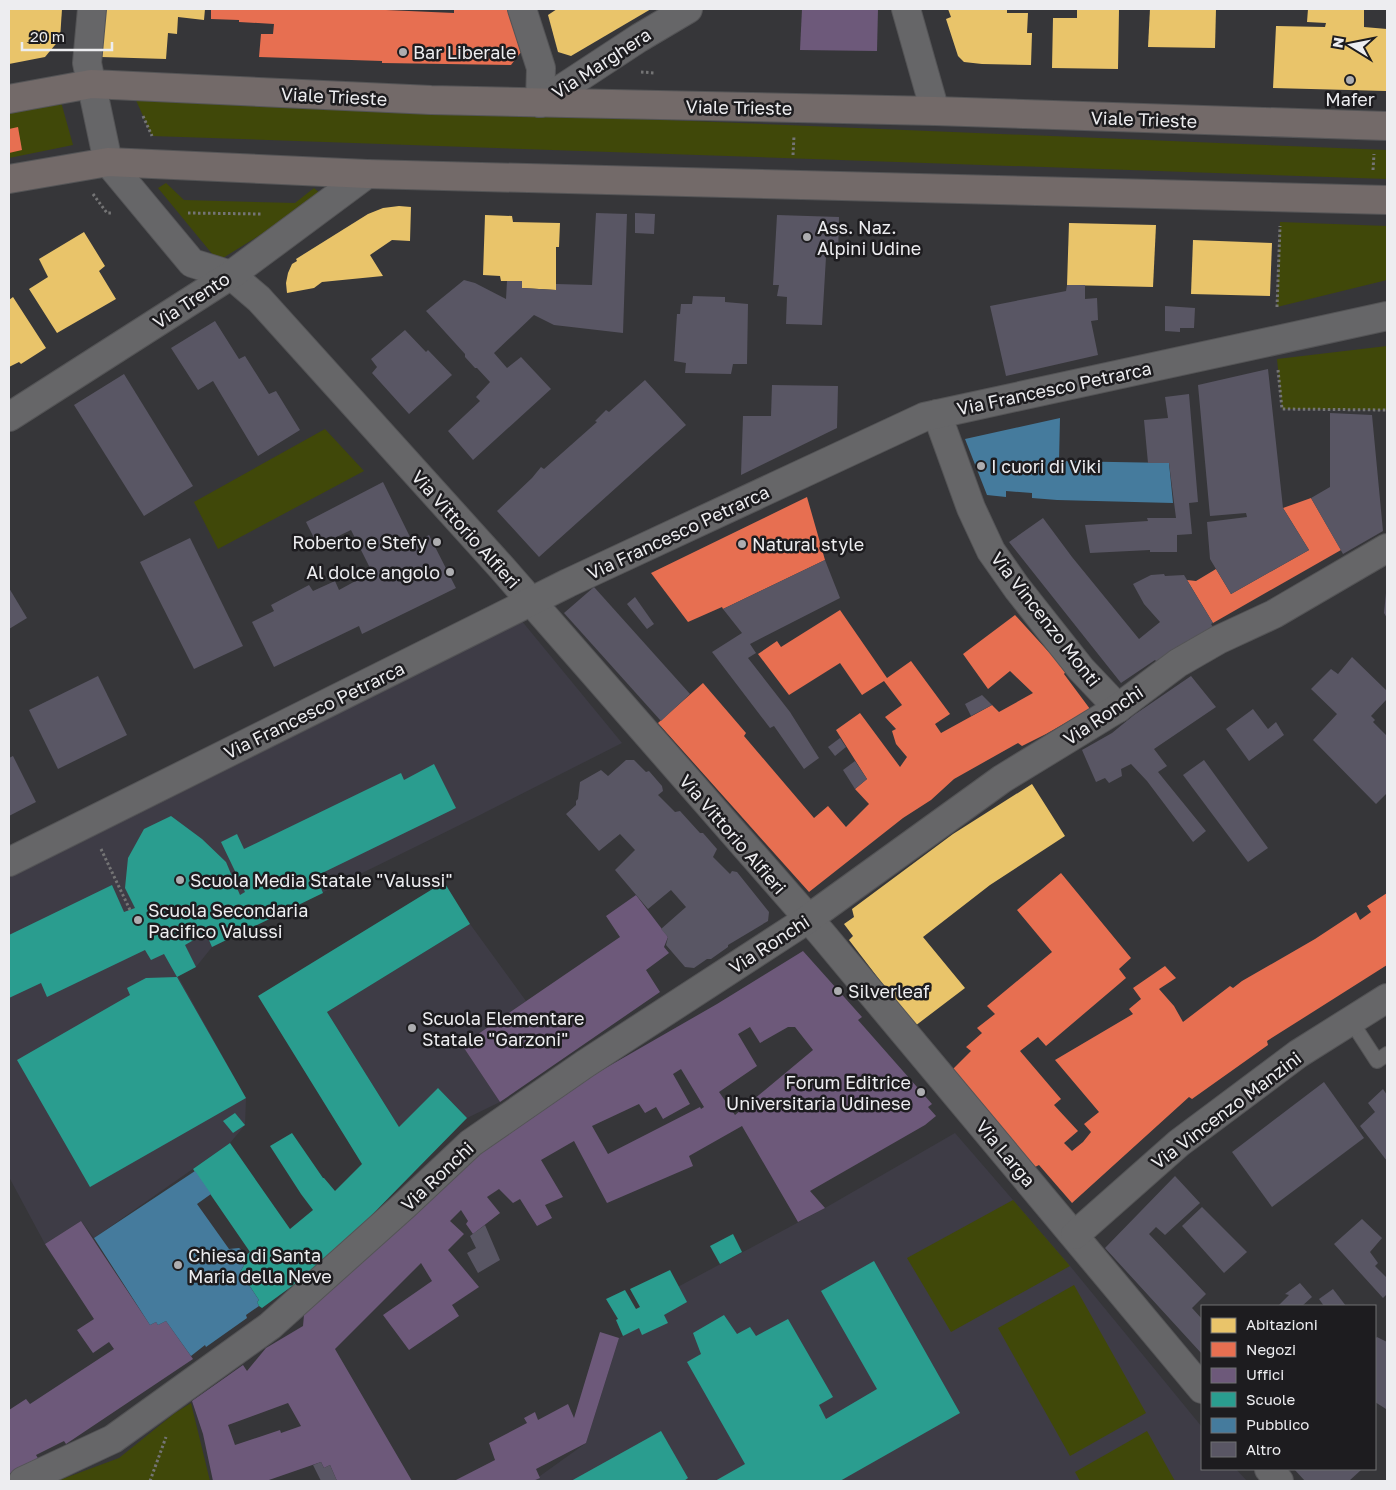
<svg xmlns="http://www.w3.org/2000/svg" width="1396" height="1490" font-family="'Golos Text',sans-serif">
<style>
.built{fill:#3e3c46}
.green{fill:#404809}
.homes{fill:#e9c46a}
.shops{fill:#e76f51}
.offices{fill:#6d597a;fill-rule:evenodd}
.schools{fill:#2a9d8f}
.public{fill:#457b9d}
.building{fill:#595664}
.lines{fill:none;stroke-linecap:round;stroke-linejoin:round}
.service-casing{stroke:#545456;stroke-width:16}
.minor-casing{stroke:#545456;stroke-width:30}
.tertiary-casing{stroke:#545456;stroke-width:30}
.primary-casing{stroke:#545456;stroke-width:30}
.path{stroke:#747475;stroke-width:3;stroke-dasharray:2.5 2.5;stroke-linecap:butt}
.service{stroke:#666668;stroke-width:14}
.minor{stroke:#666668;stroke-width:28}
.tertiary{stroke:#666668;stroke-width:28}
.primary{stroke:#736a69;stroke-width:28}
.poi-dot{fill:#adadb0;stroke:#1d1c1f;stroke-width:2}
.labels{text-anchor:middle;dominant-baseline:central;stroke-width:5;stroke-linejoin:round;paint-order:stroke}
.poi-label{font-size:18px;fill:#ededf0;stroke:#1d1c1f;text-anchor:start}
.street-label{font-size:18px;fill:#ededf0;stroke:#1d1c1f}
</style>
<rect width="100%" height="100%" fill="#363639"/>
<!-- built -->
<g class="built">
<polygon points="521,620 622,743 476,817 212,947 196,967 178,976 246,1098 245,1125 230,1143 94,1238 81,1221 45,1244 9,1177 9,873"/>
<polygon points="470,924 526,1001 462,1045 500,1102 467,1118 438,1088 399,1127 327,1012"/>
<polygon points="955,1133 1070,1266 1202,1427 1202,1469 1236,1469 1247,1481 533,1481 586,1443 619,1338 623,1336 616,1320 825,1208"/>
</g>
<!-- green -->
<g class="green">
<polygon points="135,98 1387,150 1387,179 152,136"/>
<polygon points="61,102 73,145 9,158 9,113"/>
<polygon points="166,183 184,200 295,203 314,188 323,196 218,261 158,188"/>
<polygon points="1280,222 1387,226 1387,280 1277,307"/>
<polygon points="1387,346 1386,410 1282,409 1277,359"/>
<polygon points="325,429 364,471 218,549 194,502"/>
<polygon points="1013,1200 1070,1266 951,1332 907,1258"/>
<polygon points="1074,1285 1146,1413 1070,1456 998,1328"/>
<polygon points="191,1403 210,1481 57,1481 119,1458 175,1413"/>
<polygon points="1147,1431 1175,1481 1080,1481 1075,1472"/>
</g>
<!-- homes -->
<g class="homes">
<polygon points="9,9 62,9 60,39 45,57 9,64"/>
<polygon points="104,9 205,9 204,20 178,17 177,34 168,33 166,59 101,57"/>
<polygon points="557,9 651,9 571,56 558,52 548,15"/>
<polygon points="948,9 994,9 1007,10 1007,13 1028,13 1027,33 1032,33 1031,65 982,64 964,62 958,56 946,19 951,17"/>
<polygon points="1150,9 1216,9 1215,48 1148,47"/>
<polygon points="1308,9 1364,9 1364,27 1387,29 1386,91 1273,88 1276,26 1325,27 1326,23 1307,22"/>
<polygon points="1077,10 1119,10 1118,69 1052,68 1053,18 1077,18"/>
<polygon points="399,206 411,207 410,241 392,240 370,255 383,276 322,282 314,288 287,293 286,283 288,273 292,264 297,261 296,259 368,214 383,208"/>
<polygon points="485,215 512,216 513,222 560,223 559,247 556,247 556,290 522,288 522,281 501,281 500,276 483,275"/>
<polygon points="1069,223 1156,225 1153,287 1067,285"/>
<polygon points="84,232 105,266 99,271 116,299 57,333 29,289 48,277 39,259"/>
<polygon points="1193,240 1272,243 1270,296 1191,294"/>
<polygon points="13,297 46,348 21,364 19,362 9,367 9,300"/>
<polygon points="1032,784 1065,836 990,885 923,937 965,988 915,1026 849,940 853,936 844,924 854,917 852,909 953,834"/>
</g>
<!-- shops -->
<g class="shops">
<polygon points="211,9 386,9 386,10 454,13 454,9 507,9 521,52 511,65 382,63 382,61 259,57 261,34 273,34 274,24 239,22 239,20 211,19"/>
<polygon points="18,127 22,150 9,153 9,129"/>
<polygon points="807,497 825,560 723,609 722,607 688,622 651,573"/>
<polygon points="1311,498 1341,550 1213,623 1187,580 1196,581 1216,569 1231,594 1309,550 1283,508"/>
<polygon points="840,610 887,678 911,661 950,714 935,724 941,733 992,705 999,712 1033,693 1010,671 988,689 963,654 1015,615 1066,671 1064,674 1090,709 1046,734 1022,746 1018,743 954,779 931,800 903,818 809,892 658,723 703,683 746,733 744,736 814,818 828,806 846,827 869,804 855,789 867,779 836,730 860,713 900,767 907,757 896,744 892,731 896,729 885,717 902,705 884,681 862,695 840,663 789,695 758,654 777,641 781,647"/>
<polygon points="1061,873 1131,958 1119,969 1126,978 1046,1046 1038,1037 1020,1051 1061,1099 1054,1105 1078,1131 1064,1143 1072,1151 1083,1142 1091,1132 1084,1124 1099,1112 1055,1060 1133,1014 1129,1009 1141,999 1133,988 1165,966 1176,978 1159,989 1174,1006 1183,1022 1230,986 1233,988 1242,981 1315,939 1356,912 1360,920 1371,912 1367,906 1387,893 1387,965 1267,1041 1268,1045 1192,1099 1189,1097 1072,1203 1039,1165 1035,1167 953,1069 971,1051 966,1047 982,1033 977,1028 995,1014 987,1006 1052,952 1017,910"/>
</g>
<!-- offices -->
<g class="offices">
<polygon points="802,9 878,9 877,51 800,50"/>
<polygon points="636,895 668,937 664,947 669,953 646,970 660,992 500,1102 462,1045 620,937 606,916"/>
<path d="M803,951L862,1017L858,1020L932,1104L928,1107L936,1116L925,1125L810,1191L825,1208L798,1222L742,1126L689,1156L693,1166L607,1203L574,1141L541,1160L563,1197L545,1205L552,1218L537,1226L520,1199L513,1203L499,1189L487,1197L500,1213L473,1234L466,1224L468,1221L461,1210L450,1221L464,1234L448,1250L479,1287L452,1305L459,1316L409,1350L383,1315L432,1281L421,1263L335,1349L412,1481H337L330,1465L324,1468L321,1462L266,1481H213L203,1434L192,1401L243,1365L247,1371L266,1348L303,1326L304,1315L437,1183L569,1089L717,1004ZM750,1027L760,1043L788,1027H795L813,1050L735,1115L719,1092L757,1066L738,1034ZM681,1069L704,1107L701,1109L700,1107L608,1154L592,1126L639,1104L645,1113L656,1107L663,1119L690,1104L673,1074ZM288,1403L301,1426L281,1433L280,1430L235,1445L228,1425Z"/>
<polygon points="81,1221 150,1325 156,1322 158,1325 166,1321 193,1359 66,1444 64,1441 36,1455 39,1460 9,1474 9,1410 26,1399 30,1404 114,1349 109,1342 93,1353 77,1330 94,1319 45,1244"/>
<polygon points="600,1332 619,1338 586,1443 536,1469 540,1478 533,1481 454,1481 495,1460 489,1443 527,1423 524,1418 535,1412 538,1420 568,1404 574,1418"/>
</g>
<!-- schools -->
<g class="schools">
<polygon points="434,764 456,808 316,876 323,893 212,947 206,933 185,945 196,967 177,977 164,954 151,960 145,950 47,997 41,983 9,998 9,935 112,885 124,912 135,908 125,888 128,858 144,829 171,816 202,839 226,862 240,895 245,892 221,842 237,834 244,849 401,773 404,780"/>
<polygon points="444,882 470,924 327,1012 399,1127 438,1088 467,1118 359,1228 361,1231 310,1273 262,1308 259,1306 257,1302 259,1300 240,1272 247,1260 244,1257 250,1252 193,1169 230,1143 290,1229 313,1210 301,1194 270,1146 292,1133 323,1178 324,1178 335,1191 362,1164 258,996"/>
<polygon points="177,977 246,1098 90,1187 17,1060 130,995 127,988 146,978"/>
<polygon points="235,1113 245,1125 233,1133 223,1121"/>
<polygon points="733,1234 742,1252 720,1264 710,1246"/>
<polygon points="874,1261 960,1413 840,1481 715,1481 745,1464 687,1362 701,1354 693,1333 724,1315 737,1334 750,1327 756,1336 788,1319 833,1397 819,1405 826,1419 877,1389 821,1291"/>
<polygon points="670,1270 687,1302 664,1315 668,1323 642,1335 639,1328 623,1336 616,1320 618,1319 606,1299 625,1290 636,1309 640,1307 630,1289"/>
<polygon points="661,1431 688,1478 684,1481 571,1481"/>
</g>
<!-- public -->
<g class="public">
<polygon points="1060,418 1059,461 1169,463 1173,503 1057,500 1032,498 1032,493 1006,491 1006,497 987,495 965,439"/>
<polygon points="195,1171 211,1194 197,1204 229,1249 239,1248 248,1255 244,1257 247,1260 240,1272 259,1300 257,1302 259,1306 246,1315 247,1318 206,1347 205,1345 191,1356 166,1321 158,1325 156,1322 150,1325 94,1238"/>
</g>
<!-- building -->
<g class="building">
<polygon points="596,213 627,214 623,333 554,325 534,315 494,353 507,368 521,357 551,389 473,460 448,431 480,401 476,397 490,382 477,368 475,368 465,357 465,354 426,311 464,280 475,283 506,299 507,281 522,281 522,288 556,290 556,284 592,285"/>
<polygon points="635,213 655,214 654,234 635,233"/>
<polygon points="777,215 839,217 838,257 826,257 822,325 786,324 787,297 777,296 779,285 773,285"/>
<polygon points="1067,285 1085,285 1085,299 1097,298 1098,320 1091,321 1098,355 1006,376 990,306 1066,291"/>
<polygon points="693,296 725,297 725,302 748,304 747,364 733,364 731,374 685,373 686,363 674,361 677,314 680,314 681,304 692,304"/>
<polygon points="1165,306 1195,308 1194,328 1180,328 1180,332 1165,331"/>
<polygon points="215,321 239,359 245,356 269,394 276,391 300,430 258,456 213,381 198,390 171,348"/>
<polygon points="405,330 426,352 428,350 452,375 409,414 372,373 377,367 371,359"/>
<polygon points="1268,369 1283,508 1309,550 1231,594 1210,559 1207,522 1247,517 1246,513 1210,516 1198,385"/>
<polygon points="124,374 193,486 144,516 74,405"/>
<polygon points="645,380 686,425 539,557 497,511 532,478 541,467 544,469 597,422 595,421 606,410 609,412"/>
<polygon points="772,385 838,386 837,428 741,475 743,416 771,416"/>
<polygon points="1189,394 1198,502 1189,503 1192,534 1177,535 1177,552 1150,552 1150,550 1090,553 1085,525 1148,521 1147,518 1176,518 1169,463 1148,463 1144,420 1168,418 1165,397"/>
<polygon points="1330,413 1372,415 1383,531 1343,554 1311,498 1330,487"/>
<polygon points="383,482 413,543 429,535 456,588 362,634 359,626 274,667 252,622 274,611 271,605 309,585 313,591 335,581 339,590 372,572 351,530 318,546 306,522"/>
<polygon points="1043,518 1072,557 1139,639 1160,622 1144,604 1133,584 1151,575 1164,574 1165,576 1184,575 1213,623 1211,624 1214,628 1158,663 1155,660 1121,683 1009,542"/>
<polygon points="190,538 243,646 194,669 140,562"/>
<polygon points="825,560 840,598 750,644 756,653 748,658 790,712 819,758 804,769 774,726 770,728 712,652 742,633 723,609"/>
<polygon points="594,587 690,694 661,721 564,613"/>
<polygon points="9,588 27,618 9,629"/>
<polygon points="1386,593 1387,593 1387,618 1384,613"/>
<polygon points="635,597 654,624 647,629 627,604"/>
<polygon points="1352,657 1387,691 1387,699 1371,716 1375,720 1373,722 1387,736 1387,793 1376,804 1313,740 1337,714 1311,689 1331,669 1338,674"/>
<polygon points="98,676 127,735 58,769 29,710"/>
<polygon points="1191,676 1216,707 1154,749 1167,766 1158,772 1206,831 1193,842 1147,781 1131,764 1121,769 1122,776 1109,783 1105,778 1096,782 1082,750 1112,733 1134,715"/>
<polygon points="982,695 992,705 971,716 965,704"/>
<polygon points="1253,709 1268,729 1276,722 1284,735 1249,761 1226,729"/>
<polygon points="840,738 846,747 835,756 828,747"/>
<polygon points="13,756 36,802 9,816 9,758"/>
<polygon points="626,760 634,760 646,772 649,771 662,786 663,791 658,795 675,812 680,811 700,833 703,833 717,849 713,857 730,874 732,871 737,872 769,912 768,921 728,945 728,947 711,959 707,959 694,968 685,967 666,945 668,937 661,929 686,907 671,890 648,909 615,870 635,850 620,834 599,851 566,814 576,805 576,801 578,799 580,782 601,770 608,776"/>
<polygon points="1204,760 1268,848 1248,862 1183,775"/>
<polygon points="855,761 867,779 855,789 843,770"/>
<polygon points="1324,1082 1364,1138 1272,1207 1232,1152"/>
<polygon points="1383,1089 1387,1095 1387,1161 1360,1126 1375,1112 1368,1103"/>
<polygon points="1175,1176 1200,1203 1165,1235 1156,1227 1149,1234 1206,1294 1192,1308 1202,1319 1202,1354 1105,1248"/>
<polygon points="1202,1207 1247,1252 1224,1273 1182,1226"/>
<polygon points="1362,1219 1382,1238 1370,1252 1378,1263 1375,1266 1387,1278 1387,1294 1383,1298 1334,1244"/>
<polygon points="485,1225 500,1260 478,1273 467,1253 476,1248 470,1236"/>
<polygon points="1300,1283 1312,1297 1302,1306 1278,1306 1289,1295 1285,1294"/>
<polygon points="1333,1289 1346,1306 1324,1306 1319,1299"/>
<polygon points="1377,1337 1387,1342 1386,1409 1375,1402 1375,1339"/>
<polygon points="321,1462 324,1468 330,1465 337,1481 321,1481 313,1465"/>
<polygon points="1294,1469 1360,1469 1361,1470 1349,1481 1305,1481"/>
</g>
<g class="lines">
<!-- service casing -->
<g class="service-casing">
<polyline id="service" points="1351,1021 1377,1061 1387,1054"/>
</g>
<!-- minor casing -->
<g class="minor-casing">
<g id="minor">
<polyline points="522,9 541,68 540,103"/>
<polyline points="906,9 935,111"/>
<polyline points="108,162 192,263 231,275 259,299 502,568 822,934 1202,1389"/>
<polyline points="937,414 971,508 991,551 1017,588 1081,669 1118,708"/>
<polyline points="9,417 231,275 367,174"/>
<polyline points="9,862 568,583 924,417 1387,316"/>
<polyline points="1075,1235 1179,1143 1298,1054 1387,998"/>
<polyline points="1269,1469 1279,1481"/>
<polyline points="23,1481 113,1439 270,1326 405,1205 471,1143 585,1064 808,919 1002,779 1118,708 1178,663 1218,640 1274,614 1387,548"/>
</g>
</g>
<!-- tertiary casing -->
<g class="tertiary-casing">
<g id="tertiary">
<polyline points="92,9 87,63 108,162"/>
<polyline points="540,103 639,38 688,9"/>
</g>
</g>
<!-- primary casing -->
<g class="primary-casing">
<g id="primary">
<polyline points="9,99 91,84 431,100 935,111 1387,126"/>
<polyline points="9,179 108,162 367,174 1387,200"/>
</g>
</g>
<!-- path -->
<g class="path">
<polyline points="641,72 655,73"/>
<polyline points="143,116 152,136"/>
<polyline points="793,155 794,136"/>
<polyline points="1373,170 1374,154"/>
<polyline points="93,194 107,213 112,213"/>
<polyline points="188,213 262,214"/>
<polyline points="1277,307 1280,226"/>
<polyline points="1278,370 1282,409 1386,410"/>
<polyline points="101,849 130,910"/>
<polyline points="150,1481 166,1437"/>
</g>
<!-- service -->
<use href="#service" class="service"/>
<!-- minor -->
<use href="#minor" class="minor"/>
<!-- tertiary -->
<use href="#tertiary" class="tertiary"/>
<!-- primary -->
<use href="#primary" class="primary"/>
</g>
<!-- markers -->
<g class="poi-dot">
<circle cx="403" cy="52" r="5"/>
<circle cx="1350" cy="80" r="5"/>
<circle cx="807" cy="237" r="5"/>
<circle cx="981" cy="466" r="5"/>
<circle cx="437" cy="542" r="5"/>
<circle cx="742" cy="544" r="5"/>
<circle cx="450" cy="572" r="5"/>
<circle cx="180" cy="880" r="5"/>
<circle cx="138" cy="920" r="5"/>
<circle cx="838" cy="991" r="5"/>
<circle cx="412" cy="1028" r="5"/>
<circle cx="921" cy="1092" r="5"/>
<circle cx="178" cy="1265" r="5"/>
</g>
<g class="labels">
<!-- poi labels -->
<g class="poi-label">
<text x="413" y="52">Bar Liberale</text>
<text x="1350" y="99" text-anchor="middle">Mafer</text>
<text x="817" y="227">Ass. Naz.<tspan x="817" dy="21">Alpini Udine</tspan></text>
<text x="991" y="466">I cuori di Viki</text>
<text x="427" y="542" text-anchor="end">Roberto e Stefy</text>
<text x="752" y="544">Natural style</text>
<text x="440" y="572" text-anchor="end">Al dolce angolo</text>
<text x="190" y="880">Scuola Media Statale "Valussi"</text>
<text x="148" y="910">Scuola Secondaria<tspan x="148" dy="21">Pacifico Valussi</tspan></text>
<text x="848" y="991">Silverleaf</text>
<text x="422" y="1018">Scuola Elementare<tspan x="422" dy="21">Statale "Garzoni"</tspan></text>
<text x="911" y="1082" text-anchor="end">Forum Editrice<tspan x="911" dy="21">Universitaria Udinese</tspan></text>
<text x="188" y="1255">Chiesa di Santa<tspan x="188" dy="21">Maria della Neve</tspan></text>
</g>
<!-- street labels -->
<g class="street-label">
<text transform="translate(601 63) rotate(-33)">Via Marghera</text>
<text transform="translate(334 96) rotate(3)">Viale Trieste</text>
<text transform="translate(739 107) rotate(1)">Viale Trieste</text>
<text transform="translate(1144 119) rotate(2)">Viale Trieste</text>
<text transform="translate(191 300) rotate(-33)">Via Trento</text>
<text transform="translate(1054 388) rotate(-12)">Via Francesco Petrarca</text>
<text transform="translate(466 529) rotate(48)">Via Vittorio Alfieri</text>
<text transform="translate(678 532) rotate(-25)">Via Francesco Petrarca</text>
<text transform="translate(1046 619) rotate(52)">Via Vincenzo Monti</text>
<text transform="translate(314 710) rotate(-26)">Via Francesco Petrarca</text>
<text transform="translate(1103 715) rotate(-34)">Via Ronchi</text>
<text transform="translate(733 834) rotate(49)">Via Vittorio Alfieri</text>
<text transform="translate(769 944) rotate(-33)">Via Ronchi</text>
<text transform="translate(1226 1110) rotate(-37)">Via Vincenzo Manzini</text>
<text transform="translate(1006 1153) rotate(50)">Via Larga</text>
<text transform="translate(437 1176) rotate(-43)">Via Ronchi</text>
</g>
</g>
<!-- border -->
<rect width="1396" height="1490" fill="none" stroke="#ededf0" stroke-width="20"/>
<!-- legend -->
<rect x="1201" y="1305" width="175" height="165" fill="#1d1c1f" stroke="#707073"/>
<rect x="1211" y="1318" width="25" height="15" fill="#e9c46a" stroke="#707073"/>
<text x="1246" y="1330" font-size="15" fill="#ededf0">Abitazioni</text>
<rect x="1211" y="1342" width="25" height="15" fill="#e76f51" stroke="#707073"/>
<text x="1246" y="1355" font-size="15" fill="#ededf0">Negozi</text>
<rect x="1211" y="1368" width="25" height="15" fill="#6d597a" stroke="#707073"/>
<text x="1246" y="1380" font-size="15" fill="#ededf0">Uffici</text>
<rect x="1211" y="1392" width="25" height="15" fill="#2a9d8f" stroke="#707073"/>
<text x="1246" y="1405" font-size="15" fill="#ededf0">Scuole</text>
<rect x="1211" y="1418" width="25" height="15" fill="#457b9d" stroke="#707073"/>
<text x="1246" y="1430" font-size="15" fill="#ededf0">Pubblico</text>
<rect x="1211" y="1442" width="25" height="15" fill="#595664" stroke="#707073"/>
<text x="1246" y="1455" font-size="15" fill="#ededf0">Altro</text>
<!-- north arrow -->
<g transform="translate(1351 45) rotate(280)" stroke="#1d1c1f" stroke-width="4" paint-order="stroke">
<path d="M0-4L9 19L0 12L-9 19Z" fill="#ededf0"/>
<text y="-8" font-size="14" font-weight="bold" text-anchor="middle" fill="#ededf0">N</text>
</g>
<!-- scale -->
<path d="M22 42v8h90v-8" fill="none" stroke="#ededf0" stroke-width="2.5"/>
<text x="30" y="42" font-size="15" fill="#ededf0" stroke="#1d1c1f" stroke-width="4" paint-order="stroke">20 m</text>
</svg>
